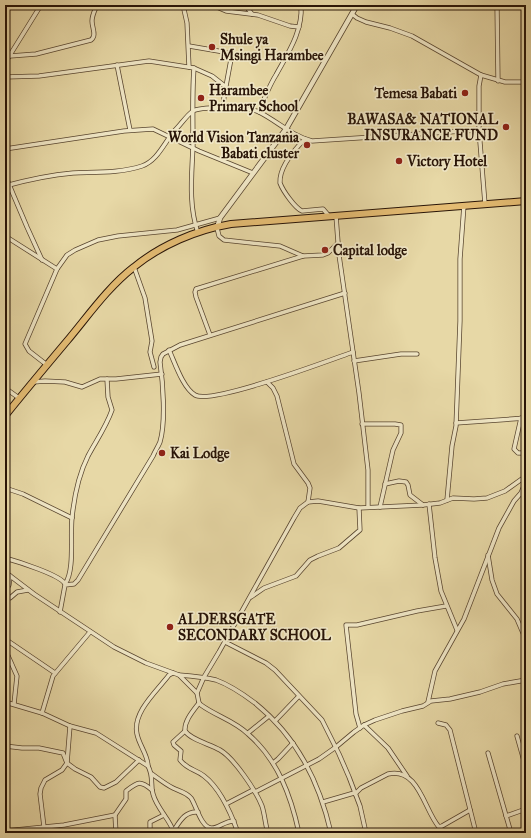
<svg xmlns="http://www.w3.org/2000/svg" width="531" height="838" font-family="'IM FELL Great Primer',serif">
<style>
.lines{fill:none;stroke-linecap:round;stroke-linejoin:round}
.minor-casing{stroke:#58452f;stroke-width:5}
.tertiary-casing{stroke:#58452f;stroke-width:6}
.trunk-casing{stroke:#281407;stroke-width:8}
.minor{stroke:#efe6c5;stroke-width:3.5}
.tertiary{stroke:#efe6c5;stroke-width:4.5}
.trunk{stroke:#e4bc73;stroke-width:6}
.poi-dot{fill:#8f2418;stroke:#efe6c5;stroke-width:1.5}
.labels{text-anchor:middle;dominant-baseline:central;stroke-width:3.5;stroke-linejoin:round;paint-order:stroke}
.poi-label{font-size:14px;font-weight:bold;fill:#281407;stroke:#efe6c5;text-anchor:start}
</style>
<rect width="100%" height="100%" fill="#e7d8a6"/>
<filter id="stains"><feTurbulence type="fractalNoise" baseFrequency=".005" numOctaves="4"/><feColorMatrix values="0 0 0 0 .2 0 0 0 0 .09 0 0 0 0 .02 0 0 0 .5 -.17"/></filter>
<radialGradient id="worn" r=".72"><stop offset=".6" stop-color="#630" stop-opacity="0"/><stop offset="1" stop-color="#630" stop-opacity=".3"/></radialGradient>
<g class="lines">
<!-- minor casing -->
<g class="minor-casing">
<g id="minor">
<polyline points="183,5 187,23 189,67"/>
<polyline points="212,5 226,11 258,15 290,26 299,27"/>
<polyline points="245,5 252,14"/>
<polyline points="497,5 498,81"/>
<polyline points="352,14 357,18 366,22 390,28 412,36 481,75 505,82 526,82"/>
<polyline points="189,46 224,52 230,54 231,59 224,97 223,108"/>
<path d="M10,56L36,54L91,40C97,35 92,28 92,21C92,15 95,10 97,5"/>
<polyline points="5,63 41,5"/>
<polyline points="117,65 130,130"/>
<path d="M194,68C192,94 193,119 193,145C192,174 188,204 198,233"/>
<polyline points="481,75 479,86 479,130 485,204"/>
<polyline points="5,77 39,76 149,61 194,68 212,76 226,87"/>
<path d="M259,112C264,99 269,86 276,75C288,53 303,31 301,5"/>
<path d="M305,139C294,150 279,167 280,183C283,191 295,208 302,211L323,209L329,216"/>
<polyline points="5,149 124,131 153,129 199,151 253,173"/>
<polyline points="5,175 27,227 42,260"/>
<path d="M5,186C27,180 50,175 73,173C96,172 121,173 142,166C159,160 165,140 177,128C182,123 187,115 193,111C201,106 250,107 259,112C277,121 292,136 312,141L479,130"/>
<polyline points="336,216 339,255 359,393 368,470 368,507"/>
<polyline points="217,228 219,236 224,240 280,246 303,256"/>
<polyline points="5,236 57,269"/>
<polyline points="134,267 145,298 152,341 150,352 154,367"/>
<polyline points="210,335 196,297 195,292 196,289 303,256 323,255 328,253 338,243"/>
<path d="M169,350C175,363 183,388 195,395C212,405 330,360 353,352"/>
<polyline points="354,361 401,354 417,354"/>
<polyline points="47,365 29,351 25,344 57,269 67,255 75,250 98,240 118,236 177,230 220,218"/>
<polyline points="34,382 45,381 65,382 82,387 100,379 116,379 162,374"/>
<polyline points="267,382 273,388 277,396 294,464 308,483 310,488 308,502"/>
<polyline points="5,388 19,398"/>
<polyline points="521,418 514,449 518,453 526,453"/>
<polyline points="456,423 526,418"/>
<polyline points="362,424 395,424 401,425 401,433 393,450 380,507"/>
<polyline points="385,484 399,481 406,482 408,485 410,495 423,505"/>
<polyline points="5,488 23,494 72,518"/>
<polyline points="447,500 452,446 456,426 460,321 460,259 464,205"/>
<polyline points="429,504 435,558 441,591 457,630"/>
<polyline points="488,555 492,580 497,594 517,619 526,640"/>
<path d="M5,558C16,561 61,575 65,584C75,571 70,535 72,518C74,498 79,474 88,456C96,441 106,427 112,410L108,397L107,379"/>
<path d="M5,572L34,594L114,647L146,663L179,675L197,693L199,703L201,705C216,716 235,721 248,734C278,760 291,796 299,833"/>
<polyline points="5,591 9,585 10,576"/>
<polyline points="251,597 264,588 296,576 310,560 318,556 339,548 360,530 359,508"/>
<polyline points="5,600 10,598 17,592 28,590"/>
<path d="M60,612L65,585L74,584L78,580L153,456C155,451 158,447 160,442C166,422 163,383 160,362L161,357L163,354L180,345L345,293"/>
<polyline points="5,639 55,673"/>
<polyline points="225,642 266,663 275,670 322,720 339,754 349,777 360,806 366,833"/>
<polyline points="5,649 17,676 14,704"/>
<path d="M179,675C192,676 204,677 216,680C230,685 243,694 255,703C297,737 319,781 331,833"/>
<polyline points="197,693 204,677 219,652 294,518 300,508 308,502 318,501 359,508 423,505 440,503 453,498 474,499 487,498 505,491 526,476"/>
<path d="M5,702L42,713L70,726L96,733L148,766C154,777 150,784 153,794C157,809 170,819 174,833"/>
<polyline points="428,702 435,671 464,619 499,528 514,501 521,493 526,481"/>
<path d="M199,703C193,711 184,721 185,731C191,740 210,744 220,750C234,758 256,791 262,806C265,815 265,824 268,833"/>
<polyline points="42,713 53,676 90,632"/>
<polyline points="275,721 299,696"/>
<polyline points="438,723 446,725 450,730 476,833"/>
<polyline points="364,725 388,748 407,776"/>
<polyline points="360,728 356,714 346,625 357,625 417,611 446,606"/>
<path d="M185,731L173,742L174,745L181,751L180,760C188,770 195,769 204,776C221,789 231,813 238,833"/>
<polyline points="248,733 269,716"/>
<polyline points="517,736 526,768"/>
<polyline points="5,746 22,748 39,748 63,753 67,763 75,769 91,777 100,787 104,788 116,782 139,760"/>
<polyline points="488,753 511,833"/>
<polyline points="273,763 278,759 293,743"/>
<path d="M148,766C148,755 139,745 137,734C132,712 158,690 169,675L173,673"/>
<path d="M152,774C159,779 165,784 173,788C179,791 186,792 191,798C196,805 201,827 211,828C218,829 224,821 234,821"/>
<polyline points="255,792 319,759 336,747 354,732 364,725 375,720 402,711 423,706 431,701 450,699 480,692 503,684 526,680"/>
<path d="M355,794L361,788L388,774C419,767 424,810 439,827L442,826L470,810"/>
<polyline points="323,802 354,793"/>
<polyline points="226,804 253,790"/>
<polyline points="506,816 526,809"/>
<polyline points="44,827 40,794 41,788 45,780 62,770 67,763 70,726"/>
<path d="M174,830C180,821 185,811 198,812"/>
<polyline points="5,831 64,825 115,815"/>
<path d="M116,833L115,815L126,799V791C138,782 140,780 152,790"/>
<polyline points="150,833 150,822 164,815"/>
</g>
</g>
<!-- tertiary casing -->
<g class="tertiary-casing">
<polyline id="tertiary" points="217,228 220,218 286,129 357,5"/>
</g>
<!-- trunk casing -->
<g class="trunk-casing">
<path id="trunk" d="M5,416C25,391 46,366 67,341C88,316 108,287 134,267C161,245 196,230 231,224L526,201"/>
</g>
<!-- minor -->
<use href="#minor" class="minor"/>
<!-- tertiary -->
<use href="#tertiary" class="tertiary"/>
<!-- trunk -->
<use href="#trunk" class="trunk"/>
</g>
<!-- markers -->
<g class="poi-dot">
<circle cx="212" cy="47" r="4"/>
<circle cx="465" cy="93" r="4"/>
<circle cx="201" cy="98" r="4"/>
<circle cx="506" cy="127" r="4"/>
<circle cx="307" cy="145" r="4"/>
<circle cx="399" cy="161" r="4"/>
<circle cx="325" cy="250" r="4"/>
<circle cx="162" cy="453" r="4"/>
<circle cx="170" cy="627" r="4"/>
</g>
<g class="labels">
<!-- poi labels -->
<g class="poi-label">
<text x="220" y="39">Shule ya<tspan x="220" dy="16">Msingi Harambee</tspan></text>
<text x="209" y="90">Harambee<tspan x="209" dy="16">Primary School</tspan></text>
<text x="457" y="93" text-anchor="end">Temesa Babati</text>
<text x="498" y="119" text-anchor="end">BAWASA&amp; NATIONAL<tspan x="498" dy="16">INSURANCE FUND</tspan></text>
<text x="299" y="137" text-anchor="end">World Vision Tanzania<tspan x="299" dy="16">Babati cluster</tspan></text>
<text x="407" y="161">Victory Hotel</text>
<text x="333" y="250">Capital lodge</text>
<text x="170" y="453">Kai Lodge</text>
<text x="178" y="619">ALDERSGATE<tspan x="178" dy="16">SECONDARY SCHOOL</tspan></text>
</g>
</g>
<!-- margin -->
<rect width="531" height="838" fill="none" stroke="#e7d8a6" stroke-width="20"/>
<rect x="6" y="6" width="519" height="826" fill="none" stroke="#281407" stroke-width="2"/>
<rect x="10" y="10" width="511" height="818" fill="none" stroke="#281407"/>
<rect width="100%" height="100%" filter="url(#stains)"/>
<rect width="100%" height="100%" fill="url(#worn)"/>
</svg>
